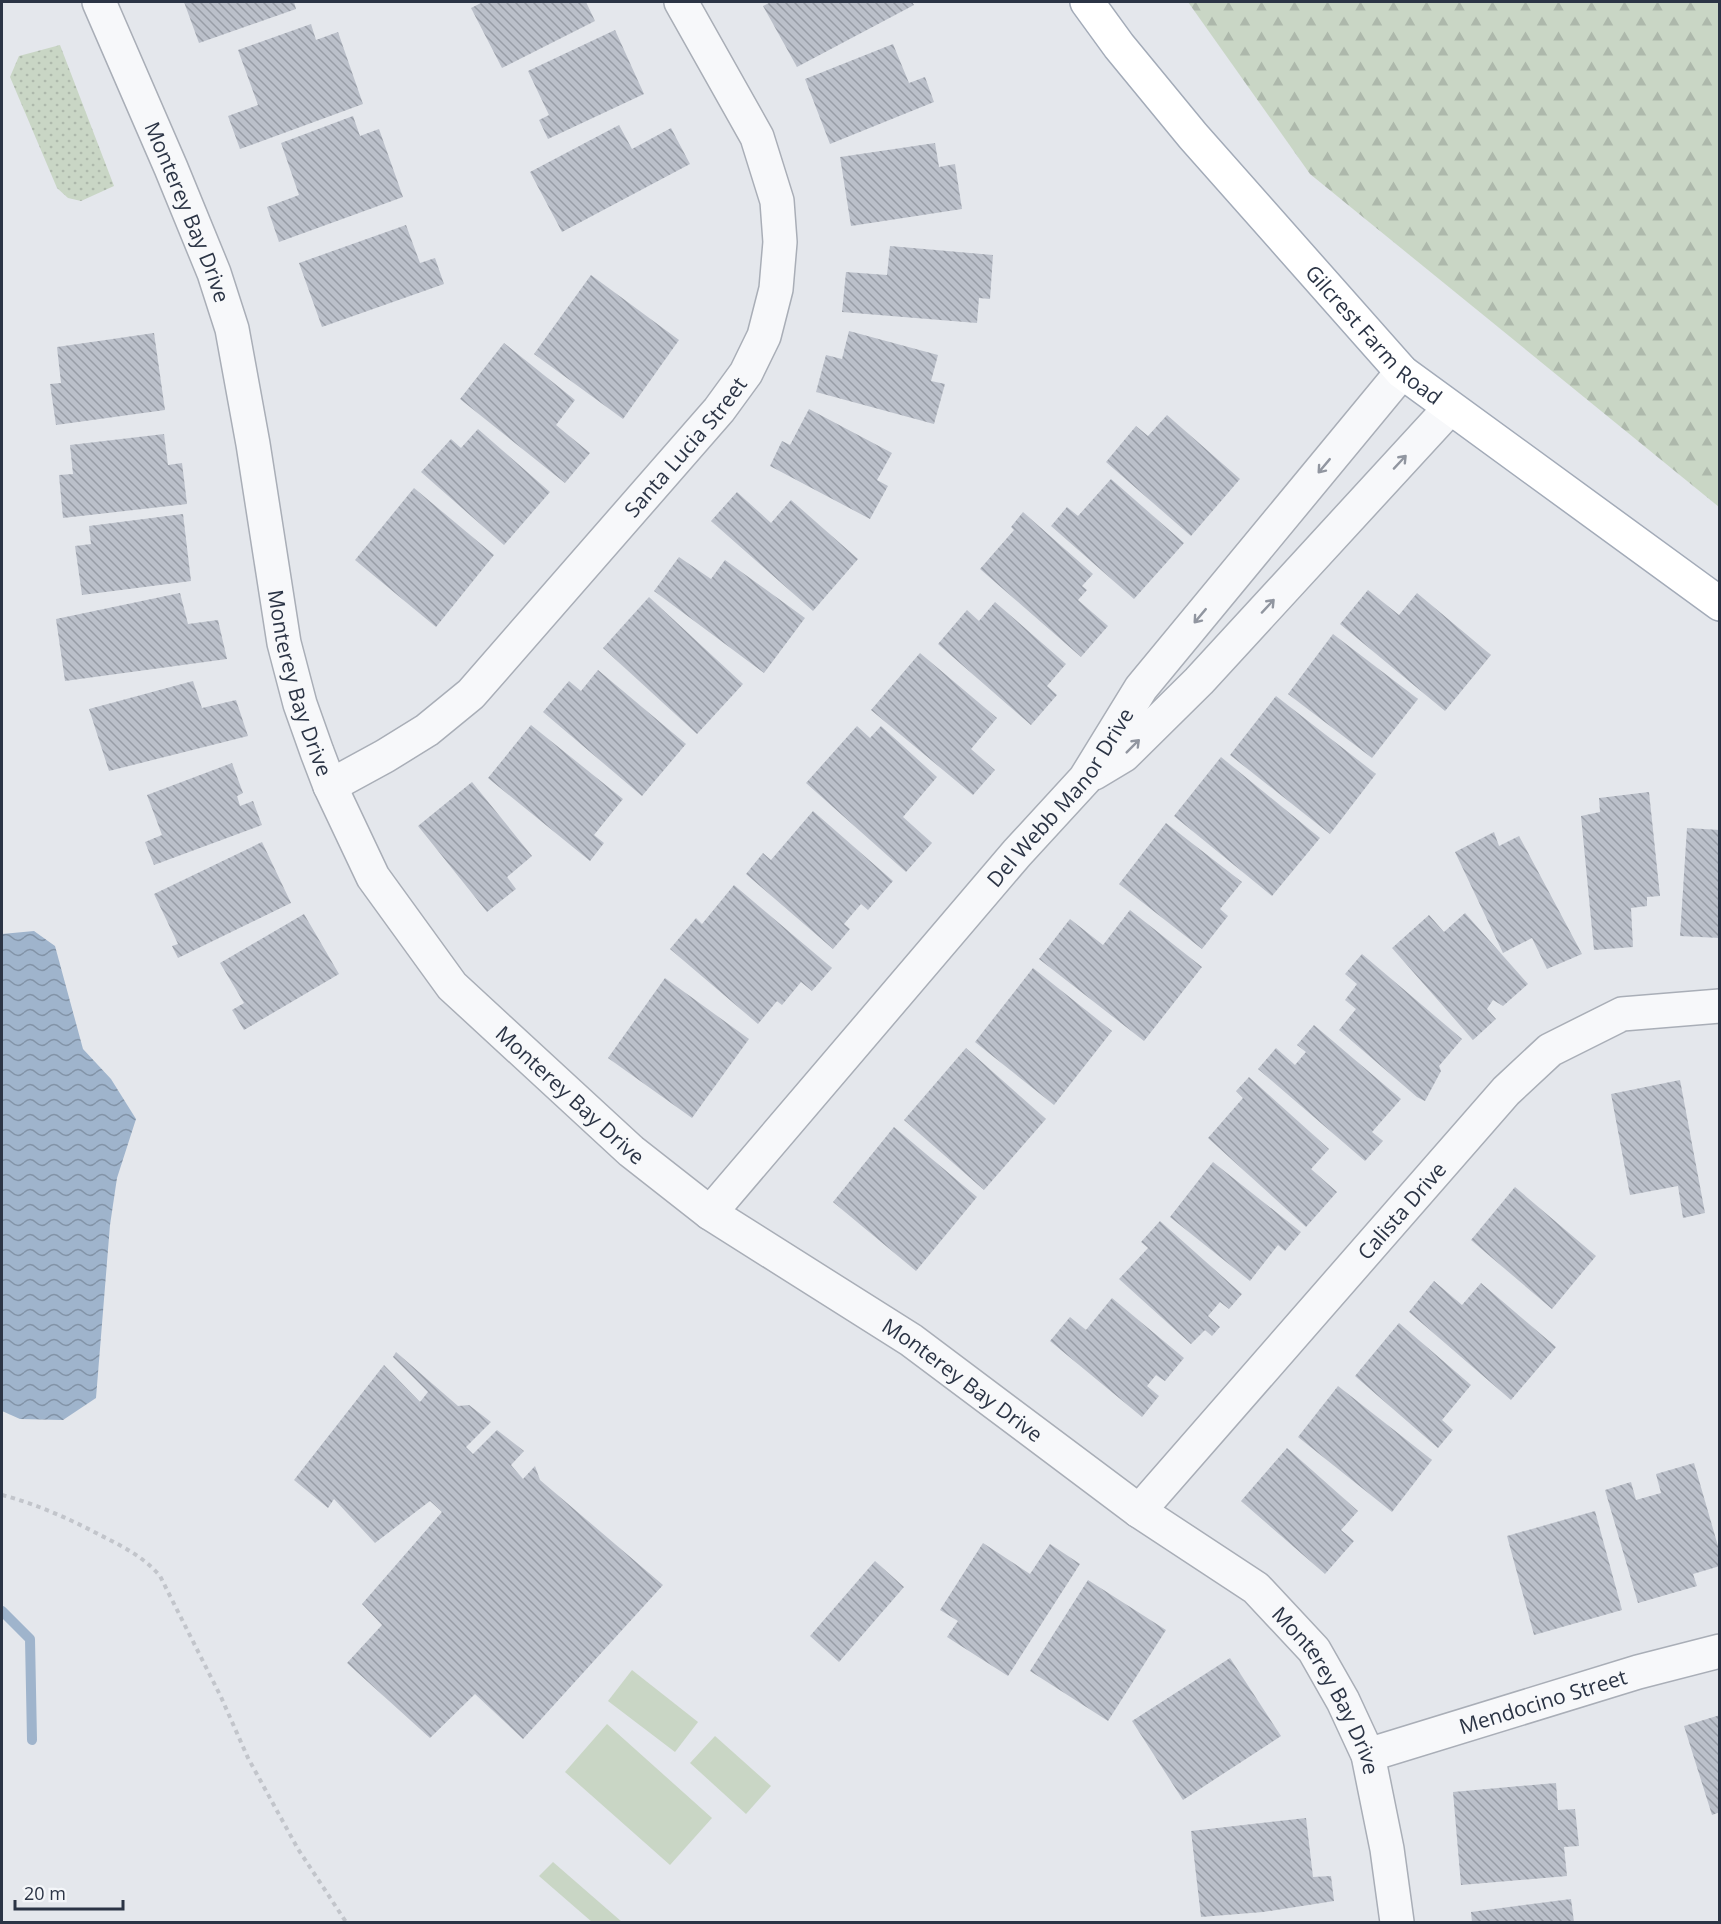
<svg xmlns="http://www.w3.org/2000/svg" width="1721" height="1924" font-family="'Open Sans',sans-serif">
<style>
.grass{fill:url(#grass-dots)}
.forest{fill:url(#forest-firs)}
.pitch{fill:#c9d6c5}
.water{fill:url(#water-waves)}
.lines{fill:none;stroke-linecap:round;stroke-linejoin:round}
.stream{stroke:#9fb4cc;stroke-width:10}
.building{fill:url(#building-back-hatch)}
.minor-casing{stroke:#a9aeb7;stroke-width:36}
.major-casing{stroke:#a3abb8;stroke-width:36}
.path{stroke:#c2c5cb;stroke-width:4;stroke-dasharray:4.5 4.5;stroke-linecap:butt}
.minor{stroke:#f7f8fa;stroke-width:33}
.major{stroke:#fff;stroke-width:33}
.oneway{stroke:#9196a0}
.labels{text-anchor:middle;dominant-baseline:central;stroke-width:4.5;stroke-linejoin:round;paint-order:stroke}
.street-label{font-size:21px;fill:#2b3445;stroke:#f4f6f9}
</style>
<defs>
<pattern id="grass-dots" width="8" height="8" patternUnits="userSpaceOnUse" patternTransform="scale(1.5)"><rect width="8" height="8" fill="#c9d6c5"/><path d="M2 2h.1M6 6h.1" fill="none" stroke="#adb8ab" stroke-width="1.8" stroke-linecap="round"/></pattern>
<pattern id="forest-firs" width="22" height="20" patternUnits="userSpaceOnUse" patternTransform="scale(1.5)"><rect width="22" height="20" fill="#c9d6c5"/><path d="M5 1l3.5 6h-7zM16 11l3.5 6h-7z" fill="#adb8ab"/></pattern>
<pattern id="water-waves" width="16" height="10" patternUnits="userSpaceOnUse" patternTransform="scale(1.5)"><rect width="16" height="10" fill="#9fb4cc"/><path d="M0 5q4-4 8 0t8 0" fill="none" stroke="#8293a7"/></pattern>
<pattern id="building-back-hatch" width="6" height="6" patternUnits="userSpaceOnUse" patternTransform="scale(1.5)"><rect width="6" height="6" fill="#bbc0ca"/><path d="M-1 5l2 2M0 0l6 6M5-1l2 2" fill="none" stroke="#989da6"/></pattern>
</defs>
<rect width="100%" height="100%" fill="#e4e7ec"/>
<!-- grass -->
<polygon class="grass" points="60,45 114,186 81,201 68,198 57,188 10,77 19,56"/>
<!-- forest -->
<polygon class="forest" points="1188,2 1719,2 1719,507 1310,174"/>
<!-- pitch -->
<g class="pitch">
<polygon points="632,1670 698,1722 675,1752 608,1701"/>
<polygon points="607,1724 712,1818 670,1865 565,1772"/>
<polygon points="715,1736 771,1786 746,1814 690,1763"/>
<polygon points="553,1862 622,1922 592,1922 539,1876"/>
</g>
<!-- water -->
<polygon class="water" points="34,931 55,946 83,1049 111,1079 136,1119 117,1178 110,1225 96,1398 63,1420 20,1419 2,1411 2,934"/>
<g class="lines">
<!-- stream -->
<polyline class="stream" points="2,1611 30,1639 32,1740"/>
</g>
<!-- building -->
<g class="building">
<polygon points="184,2 294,2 296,9 199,43"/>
<polygon points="483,2 586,2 595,21 502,68 471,8"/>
<polygon points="771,2 912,2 914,5 797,67 763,6"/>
<polygon points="311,24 316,40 338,32 363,104 240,149 228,116 258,105 238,50"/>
<polygon points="615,30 644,94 548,139 539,120 549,115 528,71"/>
<polygon points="893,44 909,83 925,77 934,102 830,144 805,79"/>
<polygon points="353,116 360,136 379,129 403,197 279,242 267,207 299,195 281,143"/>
<polygon points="619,125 632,149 671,128 690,164 562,232 530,172"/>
<polygon points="935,143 939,167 955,164 962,209 851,226 840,157"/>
<polygon points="406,225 420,263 435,258 444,284 322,327 299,263"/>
<polygon points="890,246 993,255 990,299 979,298 977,323 842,312 846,272 887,275"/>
<polygon points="591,275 679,340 623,419 534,354"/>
<polygon points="849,331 938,355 931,381 945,384 934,424 816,392 826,355 842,359"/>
<polygon points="154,333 165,410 56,425 50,384 61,383 57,347"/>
<polygon points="504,343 575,400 556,425 590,453 565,483 460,399"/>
<polygon points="809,409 892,453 877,480 888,486 870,519 770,466 782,441 790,445"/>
<polygon points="1167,415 1240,479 1191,536 1106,462 1136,426 1148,436"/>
<polygon points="478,429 550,492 504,545 421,472 451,439 461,448"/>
<polygon points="164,434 168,465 182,463 187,504 63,518 59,475 73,474 70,445"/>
<polygon points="1111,479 1184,543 1134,599 1051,526 1067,507 1078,516"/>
<polygon points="414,488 494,555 436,627 355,560"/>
<polygon points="737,492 771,523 791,500 858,559 813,611 711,521"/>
<polygon points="1023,512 1093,574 1082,586 1087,590 1078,600 1108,626 1081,657 980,569 1014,530 1011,527"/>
<polygon points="183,514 191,581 82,595 75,546 91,544 89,526"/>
<polygon points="679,557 711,579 725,560 805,618 764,673 654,591"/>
<polygon points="1368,590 1399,615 1417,593 1491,655 1445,711 1340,624"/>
<polygon points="180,593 188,624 218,620 227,659 65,681 56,619"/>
<polygon points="649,597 743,684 697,734 603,648"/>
<polygon points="995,602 1066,664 1047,686 1057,695 1031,725 938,644 967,610 979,621"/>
<polygon points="1333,634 1418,699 1372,758 1288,694"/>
<polygon points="920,653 997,718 971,749 995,770 973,795 871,710"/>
<polygon points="598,670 686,744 642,796 543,712 569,681 581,691"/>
<polygon points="193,681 202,708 236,700 248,736 109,771 89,709"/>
<polygon points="1276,696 1376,774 1330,834 1230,755"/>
<polygon points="531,725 623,799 594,835 604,843 590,861 488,778"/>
<polygon points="857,726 870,738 881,726 937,777 903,817 932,843 906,872 806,783"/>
<polygon points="1221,757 1320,838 1272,896 1174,816"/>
<polygon points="232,763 243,793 237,796 240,806 253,801 262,825 154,865 145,842 162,835 147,795"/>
<polygon points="472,782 532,856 507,877 516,889 487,912 418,826"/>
<polygon points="1649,792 1660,896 1647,897 1647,906 1631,908 1633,947 1594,950 1581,816 1600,812 1599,798"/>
<polygon points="813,811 893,881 868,910 861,904 844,924 850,929 833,949 746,874 763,853 771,860"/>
<polygon points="1166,823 1242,882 1220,909 1228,916 1202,949 1119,884"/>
<polygon points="1687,828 1720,830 1720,938 1680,936"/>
<polygon points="1494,832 1499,846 1519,836 1582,954 1547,969 1532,938 1503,953 1455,852"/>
<polygon points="262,842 291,903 178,958 172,946 178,944 154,894"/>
<polygon points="734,885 832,968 812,991 801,982 782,1005 777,1001 758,1024 670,949 696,918 702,924"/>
<polygon points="1130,910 1202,967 1144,1041 1039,959 1070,919 1103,945"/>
<polygon points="1465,913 1528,984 1503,1006 1493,1000 1487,1009 1496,1019 1473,1040 1392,948 1429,915 1444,932"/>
<polygon points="304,914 339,974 244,1030 232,1010 244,1003 220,963"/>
<polygon points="1362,954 1462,1039 1439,1066 1441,1071 1425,1101 1417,1097 1339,1030 1356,1009 1345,1000 1357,984 1345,974"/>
<polygon points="1033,968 1112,1031 1054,1105 975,1042"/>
<polygon points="665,978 749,1039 692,1118 608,1058"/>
<polygon points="1314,1025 1401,1099 1372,1132 1383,1141 1365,1161 1258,1069 1276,1048 1295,1065 1306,1052 1297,1045"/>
<polygon points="966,1048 1046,1119 984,1190 904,1120"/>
<polygon points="1249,1077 1329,1149 1311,1169 1337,1192 1306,1227 1208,1138 1243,1098 1236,1091"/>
<polygon points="1680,1080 1705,1213 1683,1218 1678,1186 1630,1195 1611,1094"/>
<polygon points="894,1127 977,1197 916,1271 833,1202"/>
<polygon points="1213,1162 1301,1232 1285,1251 1278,1245 1250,1281 1170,1217"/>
<polygon points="1515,1187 1596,1256 1552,1309 1471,1240"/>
<polygon points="1160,1221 1242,1294 1229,1309 1220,1302 1208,1316 1220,1327 1212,1336 1205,1330 1191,1344 1119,1279 1148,1248 1141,1242"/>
<polygon points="1434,1281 1462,1305 1481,1283 1556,1347 1511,1400 1409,1312"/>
<polygon points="1112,1298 1184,1358 1165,1381 1156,1375 1147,1386 1159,1396 1142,1417 1050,1341 1070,1317 1086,1330"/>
<polygon points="1399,1323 1471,1385 1442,1420 1453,1430 1438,1448 1355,1376"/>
<polygon points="396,1352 458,1406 469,1405 491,1422 466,1447 473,1454 497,1430 524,1451 511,1465 523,1479 535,1466 540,1480 663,1585 523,1739 475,1694 430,1738 347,1663 382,1625 362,1604 442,1512 430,1501 375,1543 334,1499 328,1508 294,1480 384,1365 420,1402 428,1392 393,1357"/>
<polygon points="1338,1386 1432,1460 1392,1512 1298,1437"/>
<polygon points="1287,1448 1358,1511 1341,1530 1354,1541 1325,1574 1241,1501"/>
<polygon points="1694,1463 1720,1553 1720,1566 1693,1574 1697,1586 1638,1603 1605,1490 1631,1482 1636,1500 1661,1493 1656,1474"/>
<polygon points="1595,1511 1622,1610 1534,1635 1507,1536"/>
<polygon points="983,1543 1030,1574 1050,1544 1080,1564 1008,1676 947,1637 958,1621 940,1610"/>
<polygon points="875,1561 904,1587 839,1662 810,1636"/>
<polygon points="1088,1580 1166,1630 1108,1721 1030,1671"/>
<polygon points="1230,1658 1281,1736 1183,1800 1132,1721"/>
<polygon points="1720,1715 1720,1812 1712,1815 1684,1726"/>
<polygon points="1556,1783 1558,1810 1575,1809 1579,1846 1564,1847 1567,1876 1461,1885 1453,1792"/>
<polygon points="1306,1818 1313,1877 1331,1876 1334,1901 1263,1912 1201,1917 1191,1831"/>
<polygon points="1571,1899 1574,1922 1472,1922 1471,1912"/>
</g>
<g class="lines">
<!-- minor casing -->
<g class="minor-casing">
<g id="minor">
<path id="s1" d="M99,2L171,168L214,273L232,329L253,444L284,643L300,704L317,752L330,786L373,877L452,986L631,1151L710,1213L911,1340L1139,1511L1256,1588L1314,1650L1343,1701L1368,1755L1387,1849L1397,1922"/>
<polyline points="1094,773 1124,755 1199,681 1450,408"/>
<path id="s2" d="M330,786L385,756L427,730L471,694L719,410L746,373L764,336L776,289L780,242L777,201L757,137L681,2"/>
<path id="s3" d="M710,1213L1017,853L1085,779L1141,688L1402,372"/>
<path id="s4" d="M1139,1511L1506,1091L1550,1050L1622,1014L1720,1006"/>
<path id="s5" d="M1368,1755L1638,1672L1720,1651"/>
</g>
</g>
<!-- major casing -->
<g class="major-casing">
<g id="major">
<path id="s6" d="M1087,2L1119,46L1193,136L1402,372L1720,604"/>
</g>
</g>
<!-- path -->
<path class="path" d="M2,1495C36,1504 68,1518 100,1535C122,1546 144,1557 160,1576L221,1697L248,1758L298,1849L346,1922"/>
<!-- minor -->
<use href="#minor" class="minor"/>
<!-- major -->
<use href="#major" class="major"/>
</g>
<!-- one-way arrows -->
<defs><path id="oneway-shaft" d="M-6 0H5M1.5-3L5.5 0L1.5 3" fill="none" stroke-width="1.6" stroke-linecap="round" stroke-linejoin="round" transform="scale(1.5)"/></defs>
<g class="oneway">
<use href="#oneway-shaft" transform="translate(1400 462) rotate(-47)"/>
<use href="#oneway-shaft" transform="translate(1324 466) rotate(130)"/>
<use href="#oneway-shaft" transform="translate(1268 606) rotate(-47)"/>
<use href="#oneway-shaft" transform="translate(1200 616) rotate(130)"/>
<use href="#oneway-shaft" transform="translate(1133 746) rotate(-45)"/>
</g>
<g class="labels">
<!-- street labels -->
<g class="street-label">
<text stroke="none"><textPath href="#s1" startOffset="228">Monterey Bay Drive</textPath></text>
<text stroke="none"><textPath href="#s6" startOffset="440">Gilcrest Farm Road</textPath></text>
<text stroke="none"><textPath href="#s2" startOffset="496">Santa Lucia Street</textPath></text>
<text stroke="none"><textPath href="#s1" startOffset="714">Monterey Bay Drive</textPath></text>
<text stroke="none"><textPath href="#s3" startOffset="544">Del Webb Manor Drive</textPath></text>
<text stroke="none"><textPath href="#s1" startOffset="1218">Monterey Bay Drive</textPath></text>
<text stroke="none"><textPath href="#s4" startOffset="399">Calista Drive</textPath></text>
<text stroke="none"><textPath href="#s1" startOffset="1704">Monterey Bay Drive</textPath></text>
<text stroke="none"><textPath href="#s1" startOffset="2190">Monterey Bay Drive</textPath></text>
<text stroke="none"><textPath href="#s5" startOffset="183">Mendocino Street</textPath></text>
</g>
</g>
<!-- border -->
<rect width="1721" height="1924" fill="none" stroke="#2b3445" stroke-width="6"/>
<!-- scale -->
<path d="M15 1900v9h108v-9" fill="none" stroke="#2b3445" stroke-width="3"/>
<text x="24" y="1900" font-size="18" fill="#2b3445" stroke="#f4f6f9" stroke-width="4.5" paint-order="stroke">20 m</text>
</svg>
